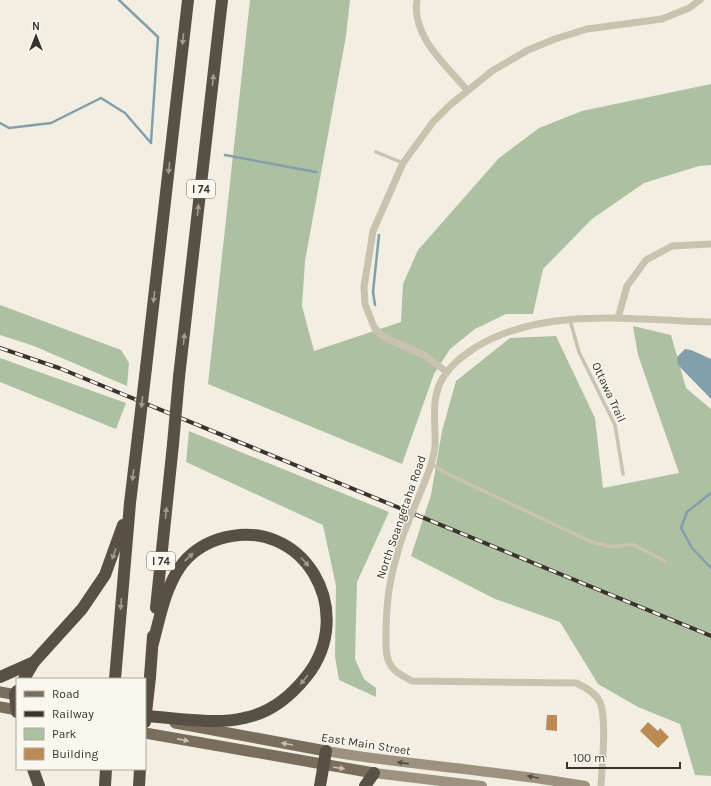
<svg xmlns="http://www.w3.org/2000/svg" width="711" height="786" font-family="Karla,sans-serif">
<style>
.green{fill:#aec0a2}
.water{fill:#839fac}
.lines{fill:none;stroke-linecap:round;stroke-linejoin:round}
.stream{stroke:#839fac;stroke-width:2.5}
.building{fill:#bc8a55}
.lane{stroke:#c9c2ae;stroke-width:3.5}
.street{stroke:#c9c2ae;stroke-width:7}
.secondary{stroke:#9d927f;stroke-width:10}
.primary{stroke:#796e5e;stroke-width:11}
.highway{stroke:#585044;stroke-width:12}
.rail-casing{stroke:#38332c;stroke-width:4}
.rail{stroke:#f9f7ee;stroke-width:2.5;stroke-dasharray:8;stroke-linecap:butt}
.street-bridge{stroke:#c9c2ae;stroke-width:7}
.highway-bridge{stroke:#585044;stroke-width:12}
.oneway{fill:#a09b90}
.oneway2{fill:#c6c0b4}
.oneway3{fill:#565045}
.labels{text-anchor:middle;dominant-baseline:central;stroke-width:3;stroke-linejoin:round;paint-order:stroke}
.shield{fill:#f9f7ee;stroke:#726e66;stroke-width:1}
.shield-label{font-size:11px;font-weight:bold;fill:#38332c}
.street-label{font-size:12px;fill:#38332c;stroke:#f9f7ee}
</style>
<rect width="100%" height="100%" fill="#f2eee1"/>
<!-- green -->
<g class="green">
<polygon points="250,0 350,0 346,36 305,261 302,306 314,351 401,322 403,284 418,250 499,158 539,128 582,111 711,84 711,165 699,166 644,183 592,219 543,269 533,314 506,314 475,329 450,349 434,374 402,464 208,384"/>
<polygon points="0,305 121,350 129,363 127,386 34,346 0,335"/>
<polygon points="633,326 671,335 686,388 711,409 711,776 695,775 680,724 638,707 598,684 560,622 495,599 411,556 431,495 442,431 456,381 510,338 556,336 595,418 603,488 679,473 638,355"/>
<polygon points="0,358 126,403 116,429 0,382"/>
<polygon points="189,431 389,512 357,582 355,659 364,679 376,688 376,697 339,680 335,657 336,586 323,525 186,462"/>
</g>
<!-- water -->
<polygon class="water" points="685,349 691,350 711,359 711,399 678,365 677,357"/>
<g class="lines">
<!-- stream -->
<g class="stream">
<polyline points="119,0 158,37 151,142"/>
<polyline points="0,123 9,128 51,123 101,98 125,113 151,143"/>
<polyline points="225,155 316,172"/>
<polyline points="375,305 373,292 379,235"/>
<polyline points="711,493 687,512 681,528 692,548 711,568"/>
</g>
</g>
<!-- building -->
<g class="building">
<polygon points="547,715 557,715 557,731 546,730"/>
<polygon points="648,722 658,731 660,728 669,737 658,748 640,731"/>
</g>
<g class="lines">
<!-- lane -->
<g class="lane">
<polyline points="376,152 403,163"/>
<polyline points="570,320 579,352 615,425 623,474"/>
<polyline points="432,464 444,472 589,541 611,547 632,544 665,561"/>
</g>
<!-- street -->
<g class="street">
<path d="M417,0C411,36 446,65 467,90"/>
<polyline points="618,318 627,286 646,260 672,246 711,244"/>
<polyline points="447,372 424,355 388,339 380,334 374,327 365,304 364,287 373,231 403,163 433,122 450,105 492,71 528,50 555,39 587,29 662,19 689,8 700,0"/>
<path d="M425,481C430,469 434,458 435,446C436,424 431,404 440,383C448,367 461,357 476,347C544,306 635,320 711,322"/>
<path d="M403,535C391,572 386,596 386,635C386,643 385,654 389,662C393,672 403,676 412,681L576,683C585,687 595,692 600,702C607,720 602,765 601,786"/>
</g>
<!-- secondary -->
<g class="secondary">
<path d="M326,751C412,766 499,770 585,786"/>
<polyline points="374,773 482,786"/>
</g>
<!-- primary -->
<g class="primary">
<polyline points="0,692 17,695"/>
<polyline points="0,707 17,710"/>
<polyline points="175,723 326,751"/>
<polyline points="145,733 374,773"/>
</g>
<!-- highway -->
<g class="highway">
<polyline points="146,368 188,0"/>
<polyline points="179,377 222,0"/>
<polyline points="156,608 173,444"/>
<polyline points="0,677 34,662 82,609 105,575 123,525"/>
<polyline points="150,677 153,636"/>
<polyline points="24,679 34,662"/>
<polyline points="115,679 130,503 138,436"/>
<polyline points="17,691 15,695 17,712"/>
<path d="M145,716C176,718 215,725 244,718C270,713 290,697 306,677C359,612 303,513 219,539C204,544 189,554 180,567C165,589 160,617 153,643"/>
<polyline points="33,769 39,786"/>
<polyline points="105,786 106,769"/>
<polyline points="139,786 140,769"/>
<polyline points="320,786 326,751"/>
<polyline points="365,786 374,773"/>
</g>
<!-- rail casing -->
<g class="rail-casing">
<polyline id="rail" points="0,348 59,368 711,636"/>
</g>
<!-- rail -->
<use href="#rail" class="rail"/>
<!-- street-bridge -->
<polyline class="street-bridge" points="403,535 425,481"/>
<!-- highway-bridge -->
<g class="highway-bridge">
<polyline points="138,436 146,368"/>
<polyline points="173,444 179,377"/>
<polyline points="145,722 150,677"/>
</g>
</g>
<!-- one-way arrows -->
<defs><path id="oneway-solid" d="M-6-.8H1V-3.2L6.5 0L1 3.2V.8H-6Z"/></defs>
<g class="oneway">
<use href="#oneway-solid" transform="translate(183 39) rotate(96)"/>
<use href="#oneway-solid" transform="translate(213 80) rotate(-84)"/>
<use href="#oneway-solid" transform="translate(169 168) rotate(96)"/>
<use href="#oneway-solid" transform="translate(198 210) rotate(-84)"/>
<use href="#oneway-solid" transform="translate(154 297) rotate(96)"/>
<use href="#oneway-solid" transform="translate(184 339) rotate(-84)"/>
<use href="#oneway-solid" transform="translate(142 402) rotate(97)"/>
<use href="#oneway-solid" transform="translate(133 475) rotate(97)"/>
<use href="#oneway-solid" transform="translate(166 513) rotate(-84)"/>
<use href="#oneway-solid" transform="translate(114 554) rotate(110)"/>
<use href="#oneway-solid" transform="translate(189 557) rotate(-44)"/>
<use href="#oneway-solid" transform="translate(305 562) rotate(48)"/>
<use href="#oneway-solid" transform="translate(121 604) rotate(95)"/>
<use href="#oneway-solid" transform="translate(304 680) rotate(129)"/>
</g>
<g class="oneway2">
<use href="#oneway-solid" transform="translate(183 740) rotate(11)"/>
<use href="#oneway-solid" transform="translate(287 744) rotate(-170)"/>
<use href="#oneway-solid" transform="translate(339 768) rotate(9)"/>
</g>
<g class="oneway3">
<use href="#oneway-solid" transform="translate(403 763) rotate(-172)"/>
<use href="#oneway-solid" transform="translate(533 777) rotate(-170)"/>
</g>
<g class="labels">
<!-- shield labels -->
<g class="shield">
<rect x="187" y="180" width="28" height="18" rx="3"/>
<rect x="147" y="552" width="28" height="18" rx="3"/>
</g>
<g class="shield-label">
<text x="201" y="189">I 74</text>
<text x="161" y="561">I 74</text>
</g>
<!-- street labels -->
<g class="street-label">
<text transform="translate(609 392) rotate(65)">Ottawa Trail</text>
<text transform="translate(401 517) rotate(-71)">North Soangetaha Road</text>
<text transform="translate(366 744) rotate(9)">East Main Street</text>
</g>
</g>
<!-- legend -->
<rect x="16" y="678" width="130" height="92" fill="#f9f7ee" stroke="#aca9a0"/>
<rect x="24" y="691" width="20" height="6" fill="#796e5e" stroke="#aca9a0"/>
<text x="52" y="698" font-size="12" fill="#38332c">Road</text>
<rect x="24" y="711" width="20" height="6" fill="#38332c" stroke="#aca9a0"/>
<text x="52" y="718" font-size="12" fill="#38332c">Railway</text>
<rect x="24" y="728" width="20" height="12" fill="#aec0a2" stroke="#aca9a0"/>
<text x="52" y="738" font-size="12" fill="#38332c">Park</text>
<rect x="24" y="748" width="20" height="12" fill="#bc8a55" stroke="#aca9a0"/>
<text x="52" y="758" font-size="12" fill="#38332c">Building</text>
<!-- north arrow -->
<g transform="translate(36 36)" stroke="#f9f7ee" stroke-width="3" paint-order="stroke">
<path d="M0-3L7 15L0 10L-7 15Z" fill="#38332c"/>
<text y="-6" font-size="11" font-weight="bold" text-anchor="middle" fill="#38332c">N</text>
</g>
<!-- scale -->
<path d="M567 762v6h113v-6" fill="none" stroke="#38332c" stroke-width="2"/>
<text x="573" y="762" font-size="12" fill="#38332c" stroke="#f9f7ee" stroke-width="3" paint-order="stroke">100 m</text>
</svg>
